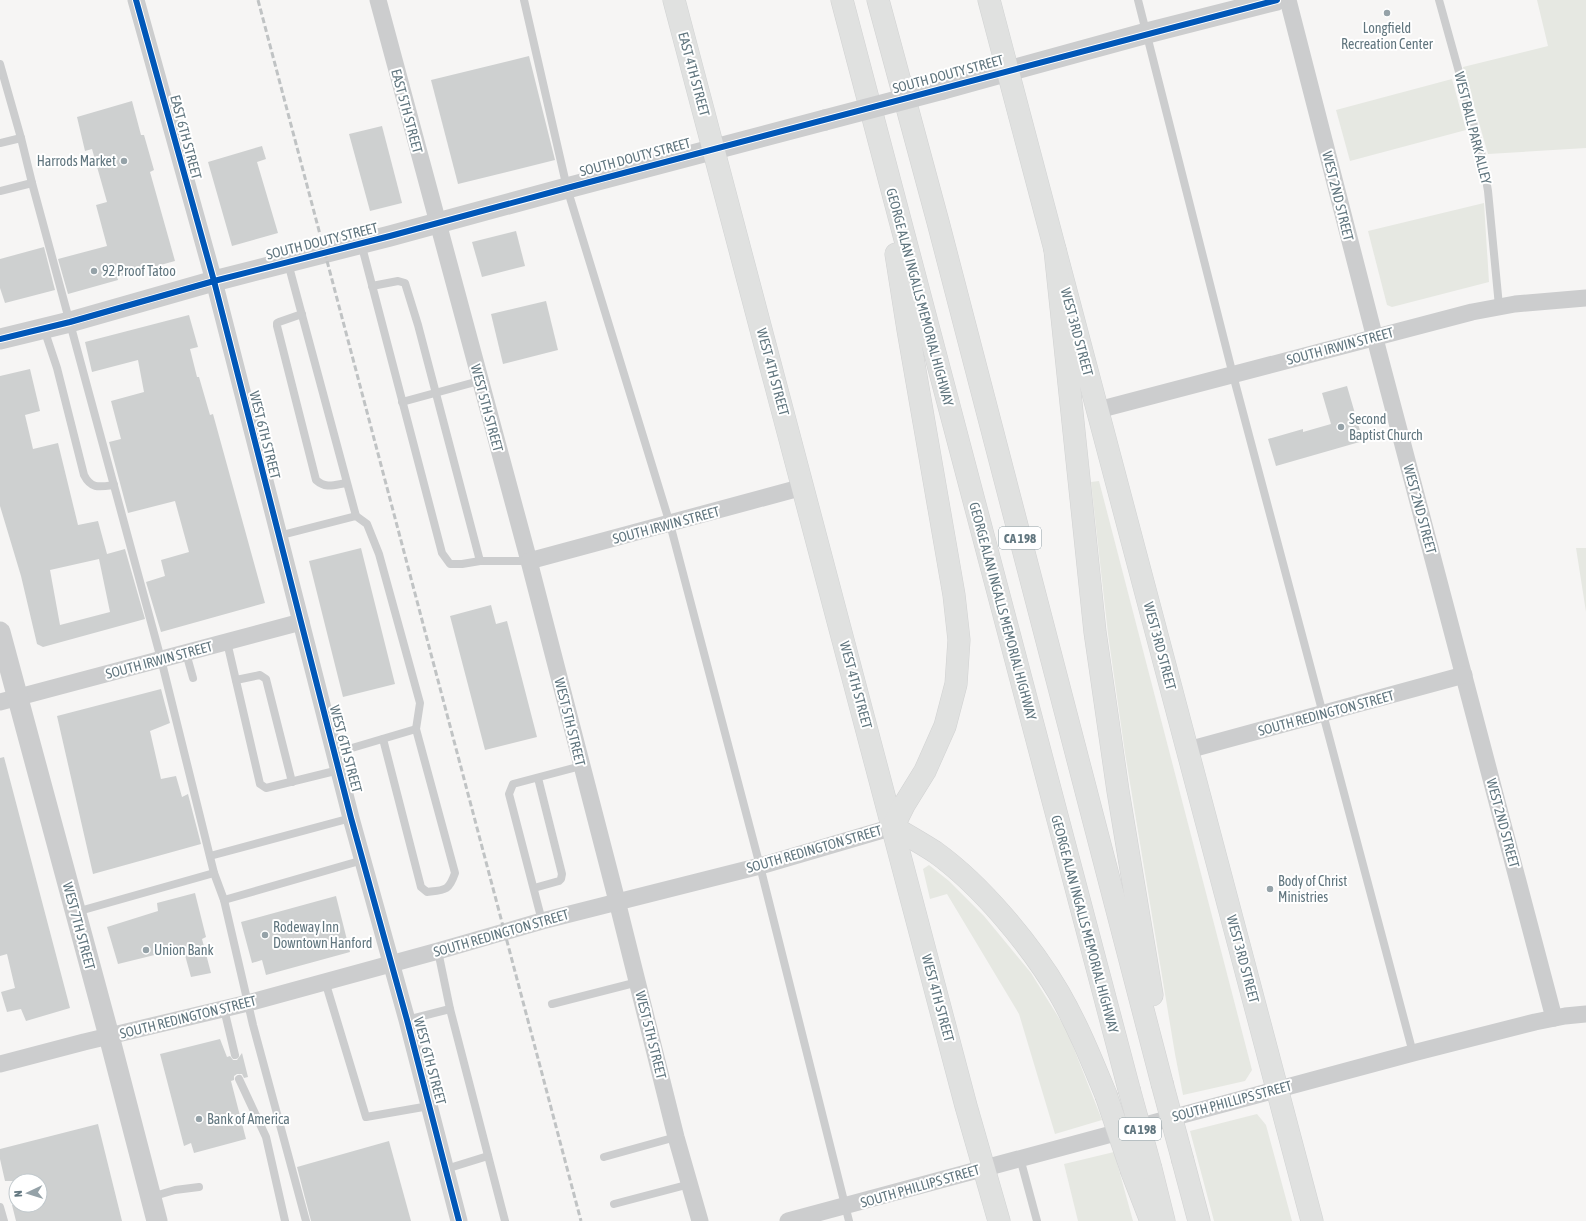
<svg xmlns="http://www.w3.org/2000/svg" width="1586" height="1221" font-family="'Asap Condensed',sans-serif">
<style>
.green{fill:#e6e8e2}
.building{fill:#ced0d0;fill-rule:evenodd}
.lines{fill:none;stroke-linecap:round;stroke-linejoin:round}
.secondary-casing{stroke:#d1d3d3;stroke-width:23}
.motorway-casing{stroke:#d1d2d2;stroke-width:23}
.service{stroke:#cccdce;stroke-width:8}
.minor{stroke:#cccdce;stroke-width:17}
.tertiary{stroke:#cccdce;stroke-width:21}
.secondary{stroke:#e0e1e0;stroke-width:22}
.motorway{stroke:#e0e1e0;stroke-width:22}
.rail{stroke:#c0c3c4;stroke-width:3;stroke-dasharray:6 3;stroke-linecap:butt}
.motorway-bridge-casing{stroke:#d1d2d2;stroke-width:23;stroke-linecap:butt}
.tertiary-bridge{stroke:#cccdce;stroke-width:21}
.motorway-bridge{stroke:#e0e1e0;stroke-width:22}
.cycleway-casing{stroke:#fff;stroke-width:8}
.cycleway{stroke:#0057b8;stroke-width:6}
.poi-dot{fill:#95a2a8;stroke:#fff;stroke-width:1.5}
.labels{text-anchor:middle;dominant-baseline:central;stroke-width:4;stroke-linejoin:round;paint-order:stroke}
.shield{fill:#fff;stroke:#909fa5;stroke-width:1}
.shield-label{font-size:13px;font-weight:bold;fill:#61767f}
.poi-label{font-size:14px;fill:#61767f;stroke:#fff;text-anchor:start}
.street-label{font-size:14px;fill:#61767f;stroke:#fff}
</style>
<rect width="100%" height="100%" fill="#f6f5f4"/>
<!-- green -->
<g class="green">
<polygon points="1537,0 1586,0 1586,148 1488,154 1463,67 1548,46"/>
<polygon points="1452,79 1466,130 1350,161 1336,110"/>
<polygon points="1484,203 1489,282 1392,307 1387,305 1368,231"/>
<polygon points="1099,481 1252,1070 1245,1081 1183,1095 1175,1054 1125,753 1108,634 1091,482"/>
<polygon points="1576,548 1586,548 1586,612"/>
<polygon points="929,865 949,881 984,916 1031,973 1067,1031 1102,1120 1055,1134 1019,1014 947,894 930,899 923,869"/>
<polygon points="1257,1114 1266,1125 1292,1221 1214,1221 1190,1131"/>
<polygon points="1114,1152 1133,1221 1078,1221 1064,1164"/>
</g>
<!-- building -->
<g class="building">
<polygon points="529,56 555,160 458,184 431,80"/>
<polygon points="132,101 141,135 144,135 154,170 150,172 175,261 117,277 118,280 68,294 58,259 107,246 96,205 107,202 92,149 85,151 77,117"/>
<polygon points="382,126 402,203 370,211 349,134"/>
<polygon points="262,146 266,159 257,162 278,233 232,246 208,162"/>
<polygon points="516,231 525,266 482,277 472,242"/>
<polygon points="44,247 55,290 5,303 0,288 0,259"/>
<polygon points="546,301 558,350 503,364 491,314"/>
<polygon points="189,315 198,347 190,349 197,377 199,377 210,415 213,414 265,603 161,632 146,582 165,576 161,560 189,552 175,501 128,513 109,442 121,439 111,401 144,392 138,360 92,372 85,342"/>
<path d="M30,369L40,411L25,415L33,449L58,443L78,525L98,521L107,554L125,549L145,619L43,647L37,644L21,576L0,506V376ZM99,559L110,612L60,625L50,570Z"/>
<polygon points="1347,386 1363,441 1276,466 1268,439 1303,429 1303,432 1331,424 1322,393"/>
<polygon points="361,548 395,684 343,697 309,561"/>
<polygon points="491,605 496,624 507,621 537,737 485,750 450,616"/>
<polygon points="161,689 170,723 150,731 161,779 176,776 182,797 188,794 201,844 93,874 57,716"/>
<polygon points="4,757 70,1008 26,1021 21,1009 7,1012 1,992 15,988 7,954 0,956 0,758"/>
<polygon points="195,893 206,937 202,939 211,973 191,977 183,948 118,964 107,927 158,911 157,903"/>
<polygon points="336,896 350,952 266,975 262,960 252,963 241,922"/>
<polygon points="220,1039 227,1057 230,1056 233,1060 237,1060 242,1053 248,1077 244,1078 242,1074 237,1074 234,1076 234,1080 231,1081 246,1139 194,1153 191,1143 184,1146 160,1054"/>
<polygon points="98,1124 122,1221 16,1221 12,1205 40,1205 40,1181 5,1181 0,1159 0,1149"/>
<polygon points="389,1141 411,1221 311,1221 297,1167"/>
</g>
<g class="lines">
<!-- secondary casing -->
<g class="secondary-casing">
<g id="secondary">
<polyline points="674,0 966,1106 999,1221"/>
<polyline points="989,0 1312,1221"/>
</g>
</g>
<!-- motorway casing -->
<g class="motorway-casing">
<g id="motorway">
<polyline points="842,0 1129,1089"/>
<polyline points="878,0 938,222 1162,1083"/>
<polyline points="1055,250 1095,632 1118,791 1152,995"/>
<path d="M896,254L908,330L954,595L959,640L956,684L945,726L925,771L904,805L893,827C907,835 921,843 935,852C981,885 1030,944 1059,993C1078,1026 1092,1061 1106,1095"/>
<polyline points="1183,1161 1199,1221"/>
<polyline points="1151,1169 1164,1221"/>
<polyline points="1132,1172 1151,1221"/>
</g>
</g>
<!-- service -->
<g class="service">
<polyline points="524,0 567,188 670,524 760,866 849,1221"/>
<polyline points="1138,0 1233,375 1413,1053"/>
<polyline points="1439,0 1481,151 1488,191 1499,306"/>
<polyline points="0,64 21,138 32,183 161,659 214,873 224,900 253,1025 306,1221"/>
<polyline points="0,143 21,138"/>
<polyline points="0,191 32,183"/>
<polyline points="361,243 442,553 450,564 462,564 480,561 529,561"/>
<polyline points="288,263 356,516"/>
<polyline points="372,286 398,281 405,283 418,325 480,561"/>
<path d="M302,314L279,322L277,323V326L316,480C326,489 334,485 346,483"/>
<path d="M44,329L57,368L84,475C91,489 99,487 114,485"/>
<polyline points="402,402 479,381"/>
<path d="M278,536L356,516L367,524L379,554L420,703L416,729L455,873C449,891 445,890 427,892L421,887L383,739"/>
<polyline points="227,642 260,784 266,788 339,770"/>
<polyline points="186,653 193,678"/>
<polyline points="236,680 260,675 266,679 292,782"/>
<polyline points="335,753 416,729"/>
<polyline points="210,856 351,818"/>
<polyline points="534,888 559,881 561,879 562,874 538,778"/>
<polyline points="224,900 363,860"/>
<polyline points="76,912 214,873"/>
<polyline points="542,921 509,794 513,784 581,766"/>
<polyline points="438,951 450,1009"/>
<polyline points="325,981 366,1117 429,1106"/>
<polyline points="552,1004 638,982"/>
<polyline points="224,1009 235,1055"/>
<polyline points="407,1020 450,1009 505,1221"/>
<polyline points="239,1079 266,1137 285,1221"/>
<polyline points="604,1157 676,1137"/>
<polyline points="1020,1158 1037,1221"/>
<polyline points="446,1169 488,1156"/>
<polyline points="151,1197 175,1190 199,1187"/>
<polyline points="614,1204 690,1184"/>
<polyline points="0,1207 4,1221"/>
</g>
<!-- minor -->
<g class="minor">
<polyline points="136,0 214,281 351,818 407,1020 459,1221"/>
<polyline points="378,0 529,561 617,901 676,1137 700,1221"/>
<polyline points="1288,0 1379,354 1554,1018"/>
<polyline points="1098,410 1472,312 1515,304 1586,298"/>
<polyline points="529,561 803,487"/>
<polyline points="0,702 301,622"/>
<polyline points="1188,750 1464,675"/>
<polyline points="0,1064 84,1042 248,1003 438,951 542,921 760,866 893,827"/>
<polyline points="788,1221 1413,1053 1535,1022 1565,1016 1586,1014"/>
</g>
<!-- tertiary -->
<g class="tertiary">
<polyline points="943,89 1147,33 1277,0"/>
<polyline points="0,339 70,322 214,281 390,236 567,188 825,120"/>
<polyline points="0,632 109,1036 157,1221"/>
</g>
<!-- secondary -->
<use href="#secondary" class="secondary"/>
<!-- motorway -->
<use href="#motorway" class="motorway"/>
<!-- rail -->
<polyline class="rail" points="258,0 581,1221"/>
<!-- motorway-bridge casing -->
<g class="motorway-bridge-casing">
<g id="motorway-bridge">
<polyline points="1162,1083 1183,1161"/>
<polyline points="1129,1089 1151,1169"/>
<polyline points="1106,1095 1132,1172"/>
</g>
</g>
<!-- tertiary-bridge -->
<polyline class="tertiary-bridge" points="825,120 943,89"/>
<!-- motorway-bridge -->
<use href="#motorway-bridge" class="motorway-bridge"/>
<!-- cycleway casing -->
<g class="cycleway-casing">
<g id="cycleway">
<polyline points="136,0 214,281 351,818 407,1020 459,1221"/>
<polyline points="0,339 70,322 214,281 390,236 567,188 1277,0"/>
</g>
</g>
<!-- cycleway -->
<use href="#cycleway" class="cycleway"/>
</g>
<!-- markers -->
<g class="poi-dot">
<circle cx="1387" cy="13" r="4"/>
<circle cx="124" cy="161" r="4"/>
<circle cx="94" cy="271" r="4"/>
<circle cx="1341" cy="427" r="4"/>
<circle cx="1270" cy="889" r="4"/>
<circle cx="265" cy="935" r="4"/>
<circle cx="146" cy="950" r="4"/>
<circle cx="199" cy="1119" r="4"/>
</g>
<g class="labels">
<!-- shield labels -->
<g class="shield">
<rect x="999" y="527" width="42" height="22" rx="3"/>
<rect x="1119" y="1118" width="42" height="22" rx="3"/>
</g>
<g class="shield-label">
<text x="1020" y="538">CA 198</text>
<text x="1140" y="1129">CA 198</text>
</g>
<!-- poi labels -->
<g class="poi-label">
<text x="1387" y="28" text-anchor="middle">Longfield<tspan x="1387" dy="16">Recreation Center</tspan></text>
<text x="116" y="161" text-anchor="end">Harrods Market</text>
<text x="102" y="271">92 Proof Tatoo</text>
<text x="1349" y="419">Second<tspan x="1349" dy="16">Baptist Church</tspan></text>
<text x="1278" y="881">Body of Christ<tspan x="1278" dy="16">Ministries</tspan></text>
<text x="273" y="927">Rodeway Inn<tspan x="273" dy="16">Downtown Hanford</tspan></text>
<text x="154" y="950">Union Bank</text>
<text x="207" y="1119">Bank of America</text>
</g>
<!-- street labels -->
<g class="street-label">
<text transform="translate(694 74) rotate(75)">EAST 4TH STREET</text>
<text transform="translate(948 74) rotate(-15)">SOUTH DOUTY STREET</text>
<text transform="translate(407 111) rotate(75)">EAST 5TH STREET</text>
<text transform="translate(1473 128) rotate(76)">WEST BALL PARK ALLEY</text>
<text transform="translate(186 137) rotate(75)">EAST 6TH STREET</text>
<text transform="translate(635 157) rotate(-15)">SOUTH DOUTY STREET</text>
<text transform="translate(1338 196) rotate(76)">WEST 2ND STREET</text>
<text transform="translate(322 241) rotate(-14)">SOUTH DOUTY STREET</text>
<text transform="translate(920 297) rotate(75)">GEORGE ALAN INGALLS MEMORIAL HIGHWAY</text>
<text transform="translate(1077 332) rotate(75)">WEST 3RD STREET</text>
<text transform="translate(1340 346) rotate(-15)">SOUTH IRWIN STREET</text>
<text transform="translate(773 372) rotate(75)">WEST 4TH STREET</text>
<text transform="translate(487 408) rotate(75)">WEST 5TH STREET</text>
<text transform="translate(265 435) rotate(76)">WEST 6TH STREET</text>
<text transform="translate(1420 509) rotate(75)">WEST 2ND STREET</text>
<text transform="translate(666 525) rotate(-15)">SOUTH IRWIN STREET</text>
<text transform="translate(1003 611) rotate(75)">GEORGE ALAN INGALLS MEMORIAL HIGHWAY</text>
<text transform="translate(1160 646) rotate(75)">WEST 3RD STREET</text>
<text transform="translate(159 660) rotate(-15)">SOUTH IRWIN STREET</text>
<text transform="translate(856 685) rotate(75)">WEST 4TH STREET</text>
<text transform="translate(1326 713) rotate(-15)">SOUTH REDINGTON STREET</text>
<text transform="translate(570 722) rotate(76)">WEST 5TH STREET</text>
<text transform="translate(346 749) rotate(75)">WEST 6TH STREET</text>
<text transform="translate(1503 823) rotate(75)">WEST 2ND STREET</text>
<text transform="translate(814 849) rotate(-16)">SOUTH REDINGTON STREET</text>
<text transform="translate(1085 924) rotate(75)">GEORGE ALAN INGALLS MEMORIAL HIGHWAY</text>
<text transform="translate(79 926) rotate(75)">WEST 7TH STREET</text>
<text transform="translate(501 933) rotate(-16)">SOUTH REDINGTON STREET</text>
<text transform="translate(1243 959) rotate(75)">WEST 3RD STREET</text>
<text transform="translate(938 998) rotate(75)">WEST 4TH STREET</text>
<text transform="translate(188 1017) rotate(-14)">SOUTH REDINGTON STREET</text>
<text transform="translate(651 1035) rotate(76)">WEST 5TH STREET</text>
<text transform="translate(430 1061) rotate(75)">WEST 6TH STREET</text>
<text transform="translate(1232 1101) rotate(-15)">SOUTH PHILLIPS STREET</text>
<text transform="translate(920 1186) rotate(-16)">SOUTH PHILLIPS STREET</text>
</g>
</g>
<!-- north arrow -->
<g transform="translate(28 1193) rotate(266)"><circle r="19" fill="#ffffff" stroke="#c0c8cc"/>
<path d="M0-3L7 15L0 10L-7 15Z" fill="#95a2a8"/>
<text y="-6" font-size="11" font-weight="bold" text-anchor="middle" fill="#61767f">N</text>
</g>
</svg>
